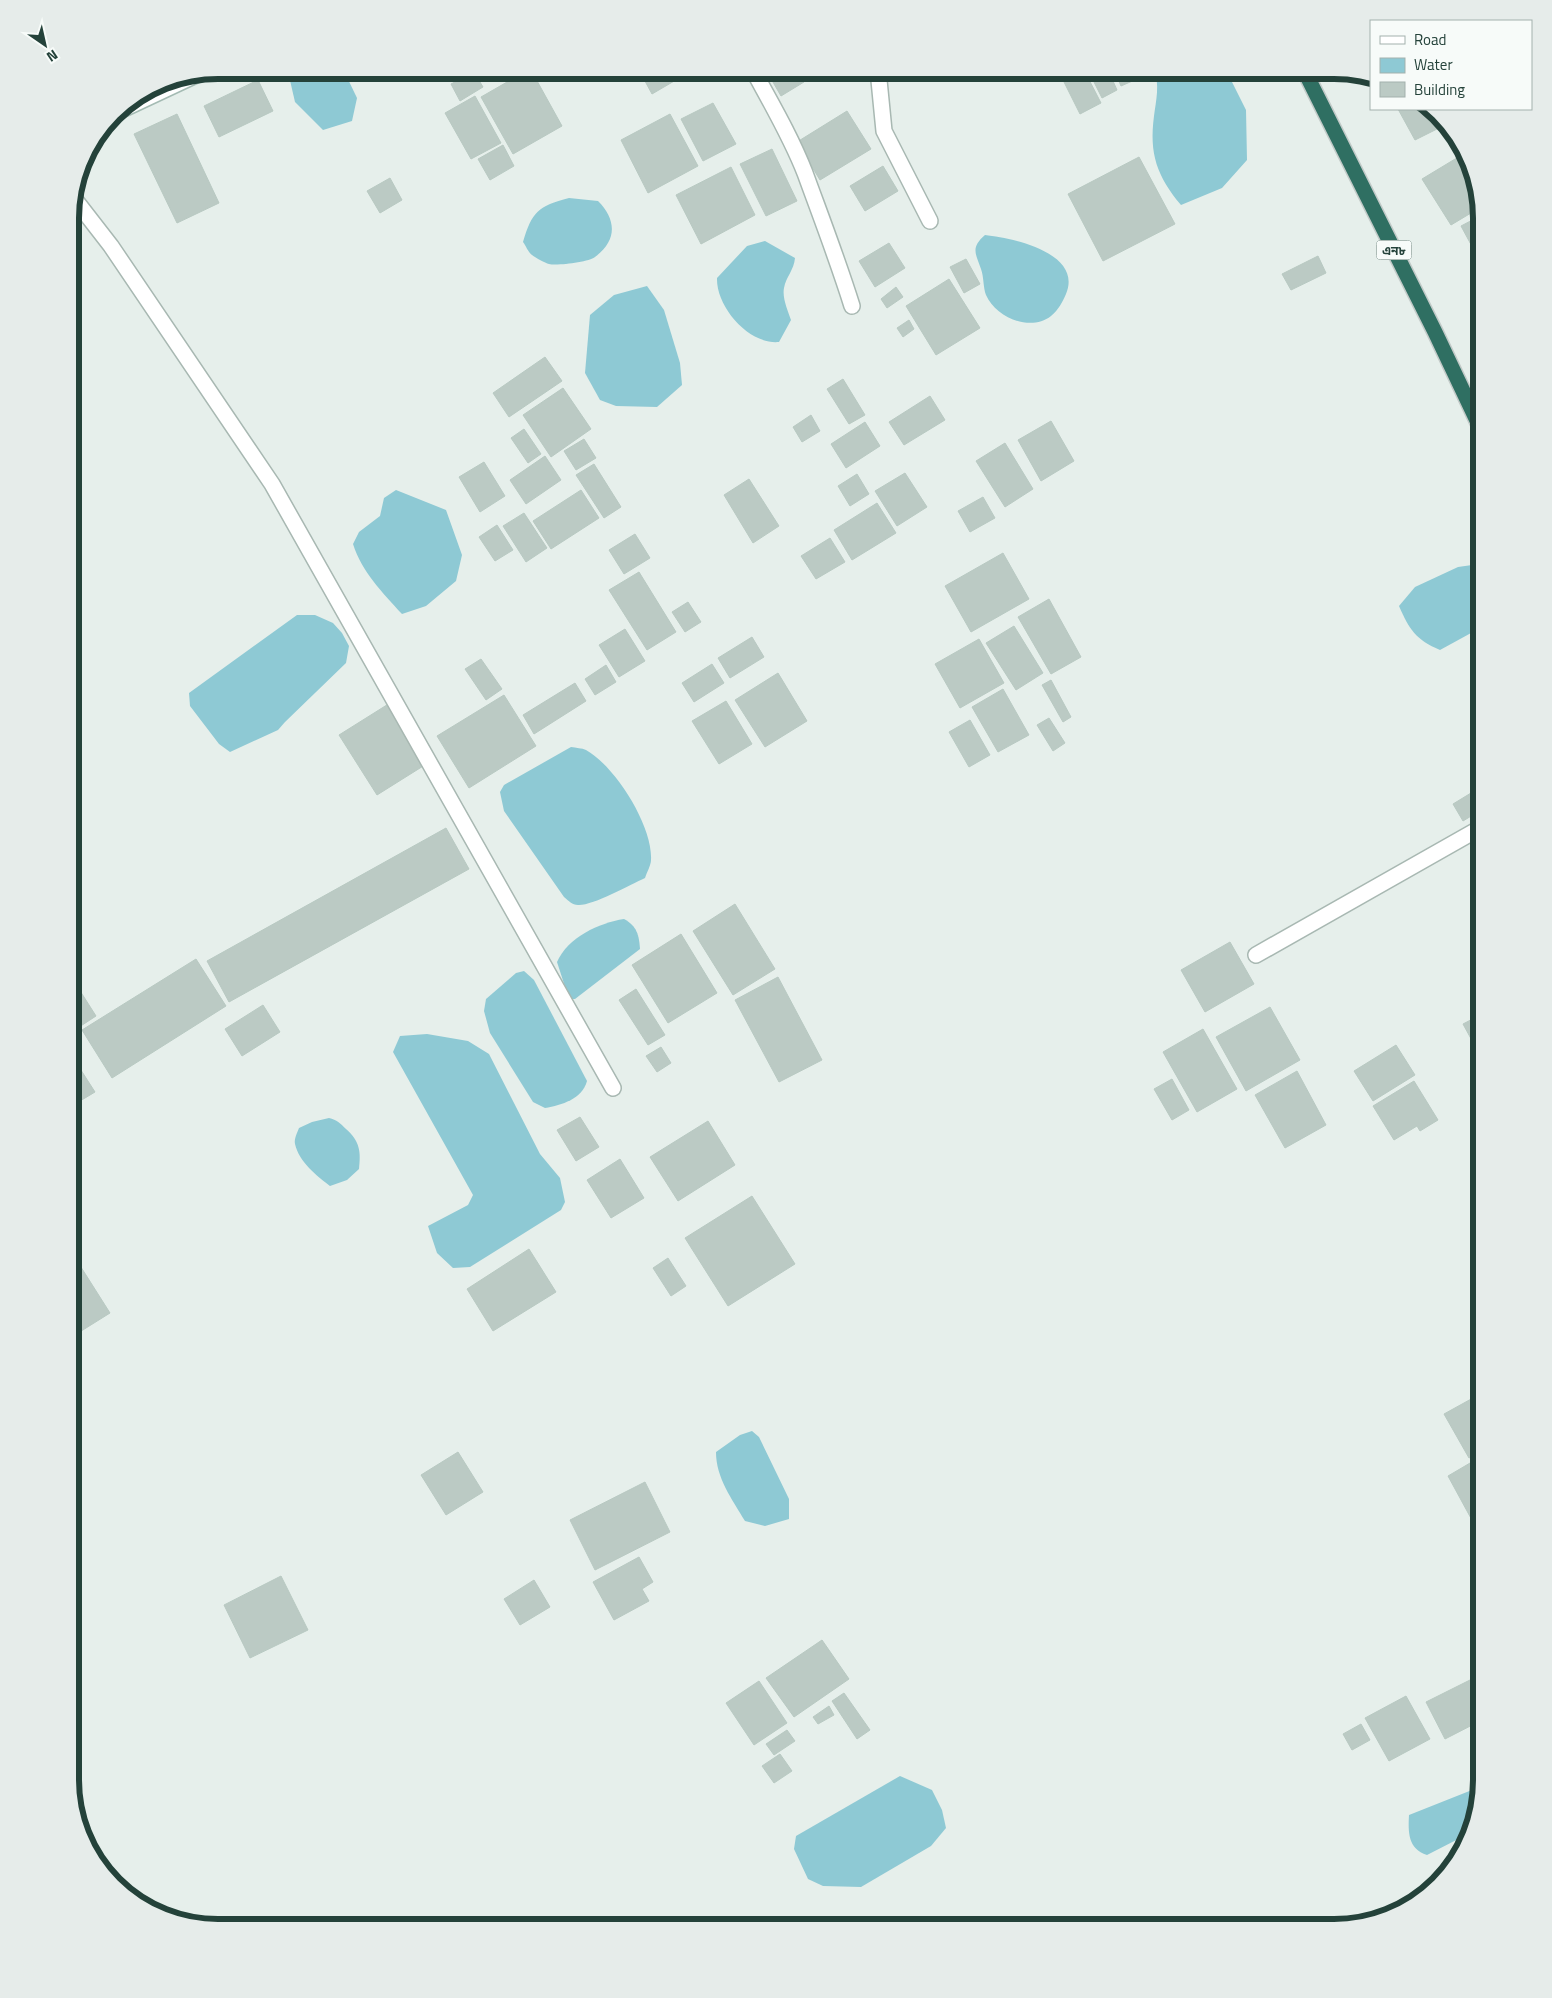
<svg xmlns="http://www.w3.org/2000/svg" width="1552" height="1998" font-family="'Titillium Web','Noto Sans Bengali',sans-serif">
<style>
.water{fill:#8ec9d4}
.building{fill:#bbcac4;stroke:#b8c9c2}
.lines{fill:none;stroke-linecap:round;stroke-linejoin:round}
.street-casing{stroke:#a8b8b2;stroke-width:18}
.secondary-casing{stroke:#a4bbb3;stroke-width:18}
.highway-casing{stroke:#c2cac8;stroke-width:18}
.street{stroke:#fff;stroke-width:15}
.secondary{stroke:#fff;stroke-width:15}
.highway{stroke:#2f6f62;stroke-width:15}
.labels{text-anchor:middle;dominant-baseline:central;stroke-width:4.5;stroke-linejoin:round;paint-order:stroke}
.shield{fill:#f7fbf9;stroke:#637a73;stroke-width:1}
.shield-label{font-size:12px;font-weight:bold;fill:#24423a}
.rim{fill:none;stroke:#24423a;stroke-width:6}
</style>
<rect width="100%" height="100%" fill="#e6efeb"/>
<!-- water -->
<g class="water">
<polygon points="293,70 344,71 357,98 352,121 323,130 295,102 289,76"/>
<path d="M1154,70H1223L1231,80L1246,110L1247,160L1222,188L1181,205C1157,176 1149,154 1154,116C1156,101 1160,84 1154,70Z"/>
<path d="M569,198L598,201C616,219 618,240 595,257C589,262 557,266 549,264C545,263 536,258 532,255C528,252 526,246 523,242C532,212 538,206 569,198Z"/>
<path d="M985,235C1013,238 1083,253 1066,294C1062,303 1059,309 1051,316C1031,332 996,318 986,295C983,288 984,277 981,269C976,254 970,248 985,235Z"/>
<path d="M765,241L795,258C794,270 786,277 784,288C782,298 788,311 791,320L779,342C749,345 716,307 717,278L747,246Z"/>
<polygon points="647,286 664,310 680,363 682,385 657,407 616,406 600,400 585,373 590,315 614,295"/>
<path d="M396,490L446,510L462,555L456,581L426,606L402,614C382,592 362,572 353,544L359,532L380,516L384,498Z"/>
<path d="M1472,565L1482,568V627L1440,650C1416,640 1409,629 1399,606L1415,587L1458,567Z"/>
<polygon points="297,615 315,615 333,623 342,633 349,646 346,663 285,722 278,730 230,752 219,744 190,706 189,693"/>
<path d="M571,747C576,748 582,748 586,750C615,766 653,826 651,860C651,865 647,872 645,878C630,885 592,906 578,905C572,905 569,901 564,897L504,811L500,792L504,785Z"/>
<path d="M624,919C637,926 639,935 640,949L575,999H569L557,962C568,937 599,923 624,919Z"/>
<path d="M524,971L534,980L587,1081C582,1099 562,1105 545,1108L533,1102L490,1033L484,1011L486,999L516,973Z"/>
<polygon points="427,1034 468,1041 489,1054 540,1154 560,1178 565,1202 561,1210 470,1267 453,1268 437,1253 428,1226 468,1205 473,1195 393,1052 400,1036"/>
<path d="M329,1118C337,1120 340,1123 346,1129C360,1141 361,1152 359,1169L347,1180L330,1186C317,1176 299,1162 295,1144C294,1139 297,1133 299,1128L312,1122Z"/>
<path d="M752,1431L759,1437L789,1499V1519L765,1526L745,1521C732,1499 716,1478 716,1452L740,1435Z"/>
<polygon points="900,1776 932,1790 942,1810 946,1828 931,1846 861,1887 823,1886 808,1879 794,1849 796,1836"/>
<path d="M1481,1784L1468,1834L1427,1855C1408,1849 1408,1832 1409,1815L1472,1790Z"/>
</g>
<!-- building -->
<g class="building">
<polygon points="528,70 531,70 562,126 513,154 481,97"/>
<polygon points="639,70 693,70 652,94"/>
<polygon points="766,70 797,70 804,82 781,96"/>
<polygon points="1037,70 1055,70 1056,73 1041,80"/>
<polygon points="1058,70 1084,70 1101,103 1080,114"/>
<polygon points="1088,70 1108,70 1117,90 1102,98"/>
<polygon points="1114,70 1133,70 1137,79 1121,86"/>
<polygon points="474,72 483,87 460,101 451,84"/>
<polygon points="258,80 273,111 219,137 204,106"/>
<polygon points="475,96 501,143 471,159 445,113"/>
<polygon points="713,103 736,144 703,161 681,119"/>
<polygon points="1398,109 1428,109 1445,125 1415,140"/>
<polygon points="847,111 871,149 820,180 797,142"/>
<polygon points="177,114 219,203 177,223 134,134"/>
<polygon points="670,114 698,166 648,193 621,140"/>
<polygon points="503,145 514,166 490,180 478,159"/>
<polygon points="772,149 797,201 766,216 740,164"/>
<polygon points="1465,153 1477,180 1481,207 1451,225 1422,179"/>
<polygon points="1139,157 1175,224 1103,261 1068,194"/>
<polygon points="883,166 898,191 865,211 850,186"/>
<polygon points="731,167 755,215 701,244 676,195"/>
<polygon points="390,178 402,200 380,213 367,191"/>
<polygon points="1482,215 1482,265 1461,226"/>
<polygon points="889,243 905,268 875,287 859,261"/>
<polygon points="1318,256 1326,273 1291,290 1282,274"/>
<polygon points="966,259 980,284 964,293 950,267"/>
<polygon points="949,279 980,328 936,355 906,306"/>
<polygon points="896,287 903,297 887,308 881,299"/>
<polygon points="909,320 914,329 903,337 897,328"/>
<polygon points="545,357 562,381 509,417 493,393"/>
<polygon points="843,379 865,415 849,424 827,389"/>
<polygon points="563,388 591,429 551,457 523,415"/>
<polygon points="930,396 945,420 904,445 889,422"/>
<polygon points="811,415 820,431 802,442 793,427"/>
<polygon points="1051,421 1074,461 1041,481 1018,440"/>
<polygon points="865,422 880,446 846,468 831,444"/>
<polygon points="524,429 541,454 528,463 511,438"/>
<polygon points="584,439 596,458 576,470 564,451"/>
<polygon points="1005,443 1033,489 1005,507 976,461"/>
<polygon points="545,456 561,480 526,504 510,480"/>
<polygon points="484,462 505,496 480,512 459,477"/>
<polygon points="594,464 621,507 604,518 576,475"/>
<polygon points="905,473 927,507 897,526 875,491"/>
<polygon points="857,474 869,494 850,506 838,486"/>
<polygon points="749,479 779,526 753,543 724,495"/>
<polygon points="581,490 599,518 551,549 533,521"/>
<polygon points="983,497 995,518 970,532 958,511"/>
<polygon points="877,503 896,533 852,560 834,530"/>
<polygon points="524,513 547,548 526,562 503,526"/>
<polygon points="497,525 513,550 495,561 479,537"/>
<polygon points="635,534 650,558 624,574 609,550"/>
<polygon points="830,538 845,562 816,579 801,556"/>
<polygon points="1003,553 1029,599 971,632 945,586"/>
<polygon points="639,572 676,632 647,650 609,590"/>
<polygon points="1049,599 1081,657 1051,674 1018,617"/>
<polygon points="688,602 701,622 685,632 672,612"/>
<polygon points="1014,626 1043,673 1016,690 986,643"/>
<polygon points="625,629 645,661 619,677 599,645"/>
<polygon points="752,637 764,657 730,678 718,658"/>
<polygon points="979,639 1004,683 960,708 935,664"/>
<polygon points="481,659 502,689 486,700 465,669"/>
<polygon points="712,664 724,683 694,702 682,683"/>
<polygon points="606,665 616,682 595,695 585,679"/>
<polygon points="778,673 807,721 765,747 735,700"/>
<polygon points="1051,680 1071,717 1063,722 1042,685"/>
<polygon points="575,683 586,701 534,734 523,715"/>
<polygon points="1003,689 1029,735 998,752 972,707"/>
<polygon points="504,695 536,746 469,788 437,736"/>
<polygon points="726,701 752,744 719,764 692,721"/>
<polygon points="390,703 428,763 377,795 339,735"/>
<polygon points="1049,718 1065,743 1053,751 1037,725"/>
<polygon points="970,720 990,755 969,767 949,732"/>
<polygon points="1471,793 1481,810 1463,821 1453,804"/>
<polygon points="446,828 469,869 229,1002 207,961"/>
<polygon points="735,904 775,969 733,995 693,931"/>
<polygon points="681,934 717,993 668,1023 632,965"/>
<polygon points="1230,942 1254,984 1205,1012 1181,970"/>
<polygon points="196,959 226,1006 112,1078 82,1030"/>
<polygon points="70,975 96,1016 70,1033"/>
<polygon points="778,977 822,1060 779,1082 735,1000"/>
<polygon points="636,989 665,1035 648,1045 619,1000"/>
<polygon points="263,1005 280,1032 242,1056 225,1029"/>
<polygon points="1270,1007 1300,1060 1246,1091 1216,1037"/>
<polygon points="1482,1014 1482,1059 1463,1024"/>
<polygon points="1203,1029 1237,1089 1197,1112 1163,1052"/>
<polygon points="1396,1045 1415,1075 1373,1101 1354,1071"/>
<polygon points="661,1047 671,1063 657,1072 646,1056"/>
<polygon points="70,1053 95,1092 70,1107"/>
<polygon points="1297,1071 1326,1125 1285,1148 1255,1095"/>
<polygon points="1172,1079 1189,1110 1172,1120 1154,1089"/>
<polygon points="1414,1081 1438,1120 1420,1131 1417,1126 1394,1140 1373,1106"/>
<polygon points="580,1117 599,1147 576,1161 557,1130"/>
<polygon points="708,1121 735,1165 678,1201 650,1157"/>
<polygon points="620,1159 644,1198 611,1218 587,1180"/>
<polygon points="752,1196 795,1264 728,1306 685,1238"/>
<polygon points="529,1249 556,1292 493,1331 467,1289"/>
<polygon points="668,1258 686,1286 671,1296 653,1268"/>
<polygon points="79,1264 110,1313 70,1338 70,1270"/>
<polygon points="1482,1393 1482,1451 1469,1458 1444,1414"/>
<polygon points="458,1452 483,1492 446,1515 421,1475"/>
<polygon points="1482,1456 1482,1517 1473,1522 1448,1476"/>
<polygon points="645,1482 670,1532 595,1570 570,1520"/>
<polygon points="639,1557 653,1582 642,1589 649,1601 614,1620 593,1582"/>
<polygon points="281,1576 308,1630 250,1658 224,1605"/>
<polygon points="534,1580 550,1607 520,1625 504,1599"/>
<polygon points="822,1640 849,1679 794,1717 766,1678"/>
<polygon points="1482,1674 1482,1720 1445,1739 1426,1702"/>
<polygon points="759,1681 787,1723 754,1745 726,1703"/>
<polygon points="844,1693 870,1730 857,1739 832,1701"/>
<polygon points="1406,1696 1430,1739 1389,1761 1365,1718"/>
<polygon points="829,1706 834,1715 818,1724 813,1717"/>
<polygon points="1361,1724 1370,1740 1352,1750 1343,1734"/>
<polygon points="787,1730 795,1741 774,1755 766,1744"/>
<polygon points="780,1754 792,1771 774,1783 762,1766"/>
</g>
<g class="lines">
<!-- street casing -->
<g class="street-casing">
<g id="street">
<path d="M753,70C771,103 791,137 805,173C821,217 838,261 852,306"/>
<polyline points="878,70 884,131 930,221"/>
<polyline points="73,197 111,246 272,484 613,1088"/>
<polyline points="1256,955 1482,827"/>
</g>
</g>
<!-- secondary casing -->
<g class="secondary-casing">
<polyline id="secondary" points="117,112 198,74"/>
</g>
<!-- highway casing -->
<g class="highway-casing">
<polyline id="highway" points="1304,70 1435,332 1482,431"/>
</g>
<!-- street -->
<use href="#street" class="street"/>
<!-- secondary -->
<use href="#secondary" class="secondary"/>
<!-- highway -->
<use href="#highway" class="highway"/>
</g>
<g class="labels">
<!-- shield labels -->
<rect class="shield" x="1376.5" y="240.5" width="35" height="19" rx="4"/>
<g class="shield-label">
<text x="1394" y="250">এন৮</text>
</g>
</g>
<!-- crop -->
<path d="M0 0H1552V1998H0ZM218 79H1334A139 139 0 0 1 1473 218V1780A139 139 0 0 1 1334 1919H218A139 139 0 0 1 79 1780V218A139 139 0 0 1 218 79Z" fill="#e6ecea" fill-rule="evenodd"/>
<path class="rim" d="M218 79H1334A139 139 0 0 1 1473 218V1780A139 139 0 0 1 1334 1919H218A139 139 0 0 1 79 1780V218A139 139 0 0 1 218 79Z"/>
<!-- legend -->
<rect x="1370" y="20" width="162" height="90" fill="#f7fbf9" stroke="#a3b1ad"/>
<rect x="1380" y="36" width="25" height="8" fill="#ffffff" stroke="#a3b1ad"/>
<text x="1414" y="45" font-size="15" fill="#24423a">Road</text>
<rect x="1380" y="58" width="25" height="15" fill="#8ec9d4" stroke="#a3b1ad"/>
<text x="1414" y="70" font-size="15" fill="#24423a">Water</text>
<rect x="1380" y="82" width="25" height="15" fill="#bbcac4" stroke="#a3b1ad"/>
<text x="1414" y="95" font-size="15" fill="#24423a">Building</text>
<!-- north arrow -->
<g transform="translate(45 45) rotate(146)" stroke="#f7fbf9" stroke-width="4" paint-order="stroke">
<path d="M0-4L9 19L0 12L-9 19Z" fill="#24423a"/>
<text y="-8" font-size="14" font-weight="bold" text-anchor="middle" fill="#24423a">N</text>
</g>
</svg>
